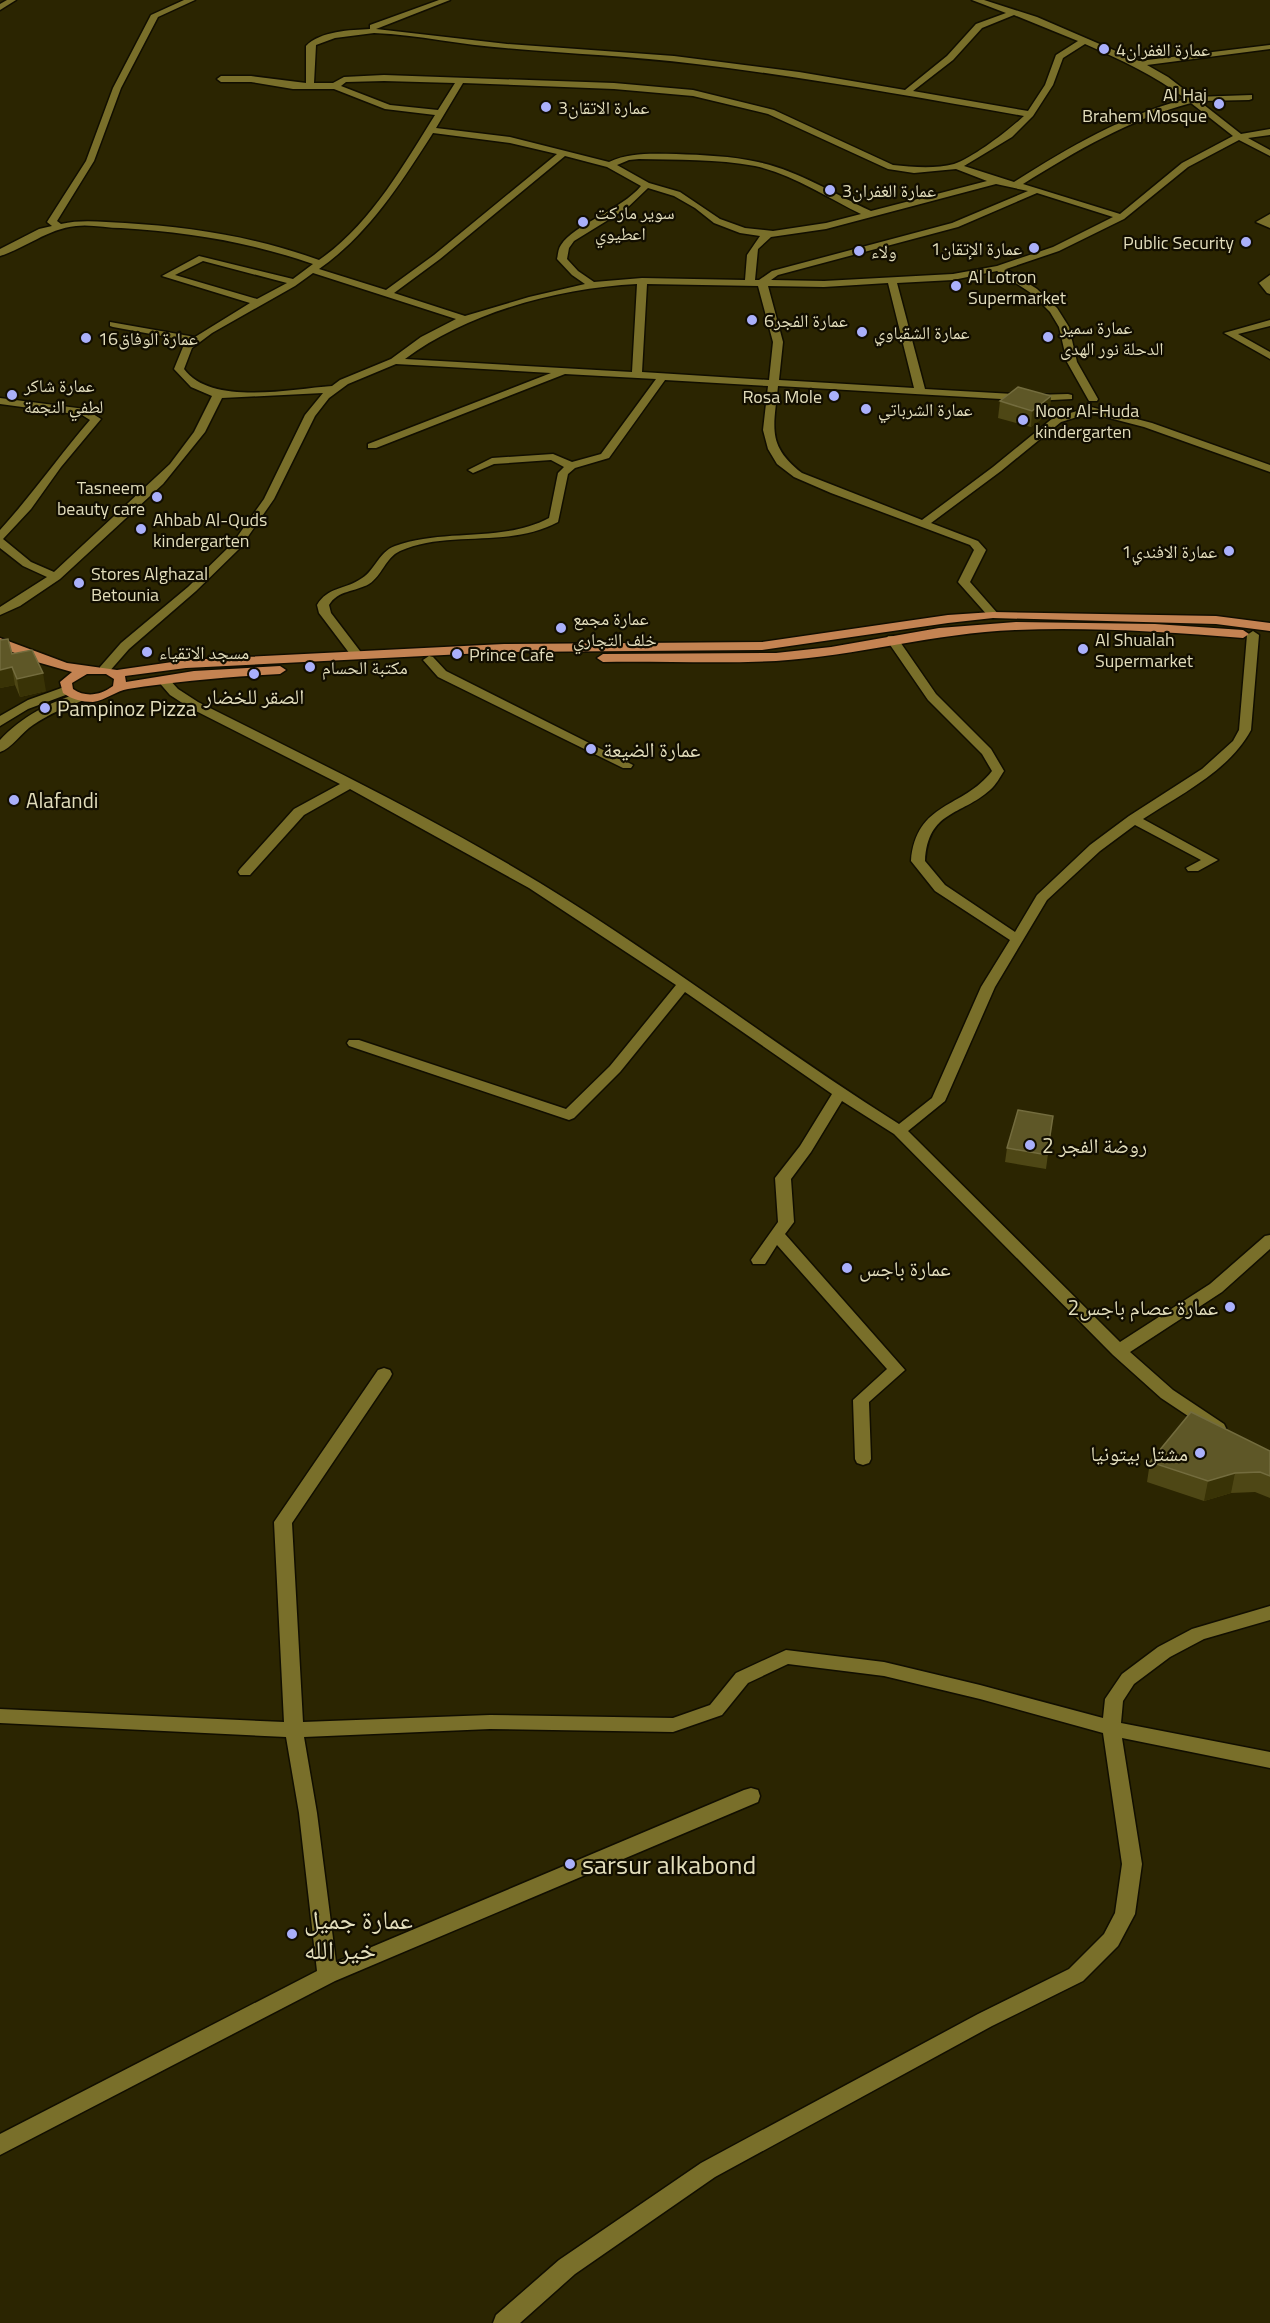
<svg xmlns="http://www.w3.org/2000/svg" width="1270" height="2323" font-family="'Titillium Web','Noto Naskh Arabic',sans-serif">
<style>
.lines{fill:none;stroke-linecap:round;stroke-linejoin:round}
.minor-casing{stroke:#110e00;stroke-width:3}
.major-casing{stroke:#110e00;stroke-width:3}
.minor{fill:#796f2a;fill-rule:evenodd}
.major{fill:#c48352;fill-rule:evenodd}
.wall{fill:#4e4715}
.shaded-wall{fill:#393306}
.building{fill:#5e5727;stroke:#736c3e;stroke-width:1.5}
.poi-dot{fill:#aab0fb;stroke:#120e00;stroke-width:2}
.labels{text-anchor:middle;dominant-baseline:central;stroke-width:4.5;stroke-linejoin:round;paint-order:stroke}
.far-poi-label{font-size:18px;fill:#e2ddbb;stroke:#120e00;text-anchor:start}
.poi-label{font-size:21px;fill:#e2ddbb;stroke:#120e00;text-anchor:start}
.near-poi-label{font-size:26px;fill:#e2ddbb;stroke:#120e00;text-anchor:start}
</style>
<rect width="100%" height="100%" fill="#2b2501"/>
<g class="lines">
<!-- minor casing -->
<g class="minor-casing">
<g id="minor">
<polygon points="7,0 16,0 0,10 0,4"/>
<path d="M184,0H195L158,17L121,88L94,161L57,221L61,224C82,219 103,222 125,223C192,227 256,237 319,260C370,225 403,166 435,115L385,109L334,89H293L251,82H221L217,79L221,76H251L306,83V46C320,31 351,30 370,29V25L439,0H450L376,29L507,44L674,56L799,72L905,90L947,56L976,24L1006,13L972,0H984L1037,17L1139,61L1270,45V49L1147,65L1168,77L1194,97L1252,95V99L1249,100L1199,101L1241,134L1270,129V135L1248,138L1270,150V156L1239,140L1188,167L1124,219L1059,251L1006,269L1037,289L1057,308L1069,327L1077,362L1098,399L1097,401H1089L1067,362L1059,327L1050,312L1031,293L997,271L953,280L897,283L925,389L1033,395L1068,394L1072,395V399L1033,401L778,386C774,427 766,445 802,473L922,520L993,467L1053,418L1091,407L1152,423L1270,465V472L1144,427L1090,413L1061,422L1001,471L931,523L978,541L986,550L970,582L999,615L993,618L989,617L958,582L974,550L970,545L831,493L794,477L777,464L768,449L763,430L768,386L665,380L609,458L575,468L568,474L558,522C508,549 449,529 400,551C385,558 382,576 369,584C355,592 338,590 329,605L331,613L363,655L357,659L353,658L319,613L317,605C328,587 343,590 359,580C375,572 378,552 395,546C445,528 502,543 549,518L558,473L564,467L551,460L494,464L473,473L468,470L492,458L553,454L572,462L601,454L656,379L565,374L376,448H368V444L551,373L396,364L348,384L329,398L315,416L274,499L240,548L196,591L129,649L108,673H100V667L121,643L188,587L232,544L264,499L305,415L323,393L222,398L205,432L163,484L60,579L20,606L0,615V607L47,577L23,566L0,548V530C32,495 59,456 90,420L82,415L0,404V398L85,409L101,419L61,467L31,509L3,539L31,562L54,572L170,464L194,432L212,396L191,387L174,369L183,347L189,341L113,327L110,326V322L195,337L250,303L162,276L199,256L293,279L313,264C250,242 188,232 121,228C107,228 90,224 76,226C47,229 26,248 0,256V249L39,229L52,226L47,222L86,161L113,88L151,15ZM1014,15L1078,41L1056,55L1045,85L1028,111L913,91L953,60L982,28ZM374,33C419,35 462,45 505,48C569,54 632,56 696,64C806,77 914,97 1024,116C1009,130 973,158 954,164C935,169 912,167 893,165L774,110L693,90L614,83L384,75L344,77L333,83H314L316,45L335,38ZM1085,44C1121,60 1154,75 1186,99C1123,115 1068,148 1014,182L964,166L1012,137L1033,116L1053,85L1063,58ZM384,81L455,83L438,110L390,105L341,86L346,82ZM463,83L614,89L693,96L768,114L888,169L914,173L956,169L987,181L871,211C835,194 797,170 758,162C731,156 703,155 676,154C652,154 631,152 609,162L510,137L436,128ZM1191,103L1233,136L1182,163L1120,214L1023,184C1076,151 1130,119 1191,103ZM433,133L510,143L557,154L434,255L386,290L319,269C368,235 401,183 433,133ZM565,156L607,167L641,186C621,210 573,225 561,245C558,249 558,255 557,259L572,275L585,284L529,297L465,316L394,293L440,259ZM639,159C677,160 717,159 755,166C792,174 828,198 861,214L826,223L773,231L745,228L720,219L680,192L649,183L617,165L629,160ZM996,184L1028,191L952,223L772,271L759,280H755L758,249L771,237L826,229ZM648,188L674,196L695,208L714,223L740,233L760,236L747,255L745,280L642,278L594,282L578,271L567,259L569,248L574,241L626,209ZM1037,193L1113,217L1053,247L997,266L953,274L824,281L771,280L778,275L958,227ZM203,261L287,283L257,299L175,275ZM313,273L456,319L421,337L391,359L340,380L332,386C291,389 211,406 184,369L192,348L212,333L295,286ZM888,283L914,388L779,380L783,342L768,286L824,287ZM637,284L632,372L405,359C468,312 559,288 637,284ZM647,284L758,286L773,342L769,380L642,372Z"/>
<polygon points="1270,214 1270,228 1256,222"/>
<polygon points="1270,275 1270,294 1267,293 1259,283"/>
<polygon points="1270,320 1270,326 1238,334 1270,352 1270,359 1224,333"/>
<path d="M1253,631L1259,635L1251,730C1229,771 1181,794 1143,819L1218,860L1198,871H1188L1186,868L1201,860L1135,825L1100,851L1047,900L995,987L945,1101L908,1131L1120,1342L1210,1284L1265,1236L1270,1235V1249L1222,1292L1130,1352L1173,1390L1224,1424L1226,1428L1224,1432H1212L1161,1398L1113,1355L894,1134L842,1101L811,1152L791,1179L794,1222L785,1234L905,1370L869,1402L871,1459L869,1463L863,1465L857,1463L855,1459L853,1400L887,1369L777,1245L765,1264H753L751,1260L778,1222L775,1178L800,1146L832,1094L685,992L620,1072L574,1118L569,1120L349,1046L347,1043L349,1040H359L566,1109L610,1066L676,985L529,888L350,789L304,815L250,875H240L238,872L240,869L294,809L340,784L190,708L170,695L157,680L159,677H167L178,689L198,702C313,760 430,816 540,883C663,958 777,1047 899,1124L932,1098L981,987L1010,940L935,891L911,861C916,801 963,809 992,771L982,754L928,700L886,639L888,636H896L936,694L991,749L1004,771C1000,777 996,785 990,790C961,816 928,810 925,861L945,885L1015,932L1037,895L1090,845L1129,816L1202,769L1233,741L1239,730L1247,635Z"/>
<polygon points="429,656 433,657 446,671 633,765 631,768 623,768 438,677 423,660"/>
<polygon points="67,686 73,690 71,693 28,709 0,726 0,716 28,700"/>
<path d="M80,693L86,697L84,700C66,707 49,714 33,725C22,732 11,749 0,752V740C20,718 51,701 80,693Z"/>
<polygon points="384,1368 390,1370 392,1374 390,1378 292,1523 303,1722 490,1715 673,1718 710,1705 736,1673 786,1650 884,1662 980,1685 1103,1718 1105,1699 1122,1674 1158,1647 1192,1629 1270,1606 1270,1620 1204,1639 1170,1657 1134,1684 1123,1701 1121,1723 1270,1752 1270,1768 1122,1738 1142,1864 1135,1914 1118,1946 1083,1981 992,2026 715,2177 575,2274 520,2323 493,2323 496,2315 559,2260 701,2163 978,2014 1069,1969 1104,1934 1115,1913 1122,1864 1103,1733 980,1699 884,1676 788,1664 748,1683 722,1715 673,1732 490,1729 304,1737 317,1813 336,1962 744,1790 751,1788 758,1790 760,1796 758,1802 335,1981 0,2155 0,2134 317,1971 299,1813 286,1737 0,1723 0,1709 284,1722 274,1522 378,1370"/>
</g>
</g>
<!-- major casing -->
<g class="major-casing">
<g id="major">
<path d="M993,612L1216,616L1270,623V631L1216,624L993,618L948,623L762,650L504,652L186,668L125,676L126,682L194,671L280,666L286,670L280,674C228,677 179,681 128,689C116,691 106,700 93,702C82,702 71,699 63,693L60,682L72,672L37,662L0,647V638L67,663L117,670L186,660L504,644L762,642L948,615ZM87,674H106L114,679L113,686C101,695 86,698 73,689L72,683Z"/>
<path d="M1016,622L1155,624L1243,630L1249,634L1243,638C1168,632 1091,627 1015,630C935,633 857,656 776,661C719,664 660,661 603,662L597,658L603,654L776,653L831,647L939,628Z"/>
</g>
</g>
<!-- minor -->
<use href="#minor" class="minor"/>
<!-- major -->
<use href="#major" class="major"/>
</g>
<!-- wall -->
<g class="wall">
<polygon points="1051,396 1049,413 1031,427 998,418 1000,401"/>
<polygon points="12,654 46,691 20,697 15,685 0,688"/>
<polygon points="1053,1116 1046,1169 1005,1162 1007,1148"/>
<polygon points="1270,1451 1270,1498 1255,1492 1231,1493 1204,1501 1147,1482 1150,1462"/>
</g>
<!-- shaded-wall -->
<g class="shaded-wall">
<polygon points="1051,396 1049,413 1031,427 1032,411"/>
<polygon points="12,667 15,685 0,688 0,670"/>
<polygon points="43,673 46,691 20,697 17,679"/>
<polygon points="1235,1473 1231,1493 1204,1501 1208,1481"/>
</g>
<!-- building -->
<g class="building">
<polygon points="1018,387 1051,396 1032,411 1000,401"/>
<polygon points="8,639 12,654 32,650 43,673 17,679 12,667 0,670 0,640"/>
<polygon points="1018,1110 1053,1116 1047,1155 1007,1148"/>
<polygon points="1191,1412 1270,1451 1270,1476 1260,1472 1235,1473 1208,1481 1150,1462"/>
</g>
<!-- markers -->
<g class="poi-dot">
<circle cx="1104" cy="49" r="6"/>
<circle cx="1219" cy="104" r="6"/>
<circle cx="546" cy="107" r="6"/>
<circle cx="830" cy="190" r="6"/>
<circle cx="583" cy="222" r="6"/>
<circle cx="1246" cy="242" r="6"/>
<circle cx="1034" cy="248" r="6"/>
<circle cx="859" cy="251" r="6"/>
<circle cx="956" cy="286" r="6"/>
<circle cx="752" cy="320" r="6"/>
<circle cx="862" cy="332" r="6"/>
<circle cx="1048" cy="337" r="6"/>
<circle cx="86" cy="338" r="6"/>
<circle cx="12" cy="395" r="6"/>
<circle cx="834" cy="396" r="6"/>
<circle cx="866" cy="409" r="6"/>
<circle cx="1023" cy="420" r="6"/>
<circle cx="157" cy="497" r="6"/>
<circle cx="141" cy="529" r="6"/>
<circle cx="1229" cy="551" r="6"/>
<circle cx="79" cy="583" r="6"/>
<circle cx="561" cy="628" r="6"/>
<circle cx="1083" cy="649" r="6"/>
<circle cx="147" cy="652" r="6"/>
<circle cx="457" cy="654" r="6"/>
<circle cx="310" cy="667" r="6"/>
<circle cx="254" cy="674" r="6"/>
<circle cx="45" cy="708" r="6"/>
<circle cx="591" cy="749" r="6"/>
<circle cx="14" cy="800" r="6"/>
<circle cx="1030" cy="1145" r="6"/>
<circle cx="847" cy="1268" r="6"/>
<circle cx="1230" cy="1307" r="6"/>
<circle cx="1200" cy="1453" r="6"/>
<circle cx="570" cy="1864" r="6"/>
<circle cx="292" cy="1934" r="6"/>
</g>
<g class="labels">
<!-- far-poi labels -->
<g class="far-poi-label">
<text x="1116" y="49">عمارة الغفران4</text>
<text x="1207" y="94" text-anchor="end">Al Haj<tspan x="1207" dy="21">Brahem Mosque</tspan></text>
<text x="558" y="107">عمارة الاتقان3</text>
<text x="842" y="190">عمارة الغفران3</text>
<text x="595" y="212">سوير ماركت<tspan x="595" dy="21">اعطيوي</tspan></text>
<text x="1234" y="242" text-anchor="end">Public Security</text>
<text x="1022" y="248" text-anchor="end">عمارة الإتقان1</text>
<text x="871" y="251">ولاء</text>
<text x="968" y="276">Al Lotron<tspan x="968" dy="21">Supermarket</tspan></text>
<text x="764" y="320">عمارة الفجر6</text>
<text x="1060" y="327">عمارة سمير<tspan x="1060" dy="21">الدحلة نور الهدى</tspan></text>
<text x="874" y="332">عمارة الشقباوي</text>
<text x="98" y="338">عمارة الوفاق16</text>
<text x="24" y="385">عمارة شاكر<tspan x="24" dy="21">لطفي النجمة</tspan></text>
<text x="822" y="396" text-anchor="end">Rosa Mole</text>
<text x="878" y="409">عمارة الشرباتي</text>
<text x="1035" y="410">Noor Al-Huda<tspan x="1035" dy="21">kindergarten</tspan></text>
<text x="145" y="487" text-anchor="end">Tasneem<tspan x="145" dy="21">beauty care</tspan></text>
<text x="153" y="519">Ahbab Al-Quds<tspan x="153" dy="21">kindergarten</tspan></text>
<text x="1217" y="551" text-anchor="end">عمارة الافندي1</text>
<text x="91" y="573">Stores Alghazal<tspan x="91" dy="21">Betounia</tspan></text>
<text x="573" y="618">عمارة مجمع<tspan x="573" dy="21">خلف التجاري</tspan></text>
<text x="1095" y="639">Al Shualah<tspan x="1095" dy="21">Supermarket</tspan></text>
<text x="159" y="652">مسجد الاتقياء</text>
<text x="469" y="654">Prince Cafe</text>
<text x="322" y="667">مكتبة الحسام</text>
</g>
<!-- poi labels -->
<g class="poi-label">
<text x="254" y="696" text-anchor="middle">الصقر للخضار</text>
<text x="57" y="708">Pampinoz Pizza</text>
<text x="603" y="749">عمارة الضيعة</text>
<text x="26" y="800">Alafandi</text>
<text x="1042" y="1145">روضة الفجر 2</text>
<text x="859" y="1268">عمارة باجس</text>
<text x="1218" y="1307" text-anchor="end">عمارة عصام باجس2</text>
<text x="1188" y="1453" text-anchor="end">مشتل بيتونيا</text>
</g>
<!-- near-poi labels -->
<g class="near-poi-label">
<text x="582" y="1864">sarsur alkabond</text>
<text x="304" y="1919">عمارة جميل<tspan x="304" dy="30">خير الله</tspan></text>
</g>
</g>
</svg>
